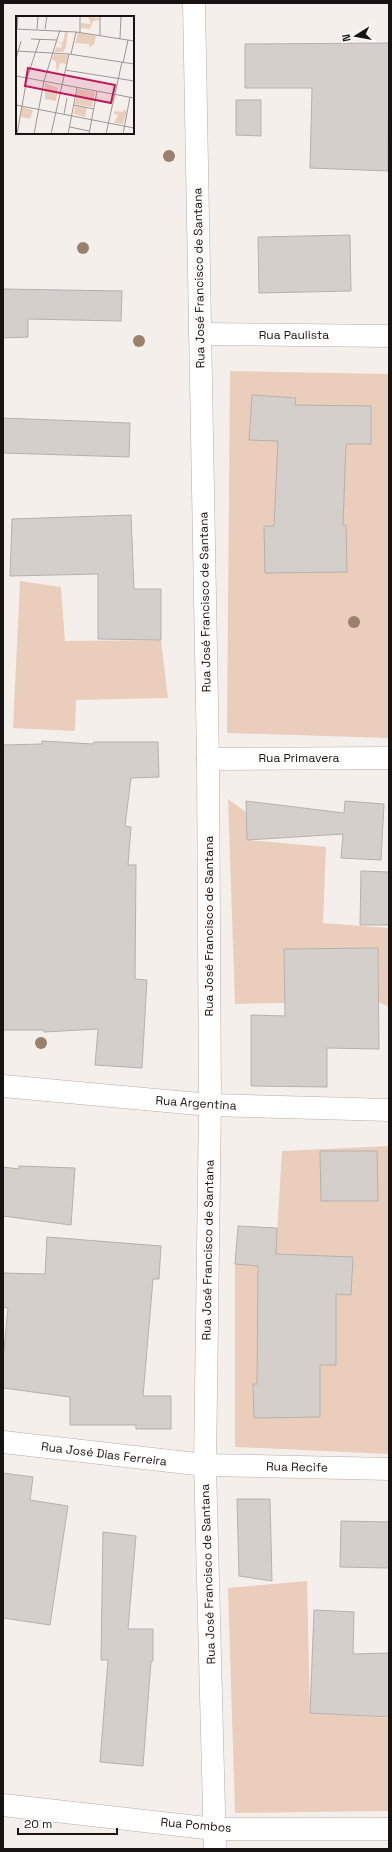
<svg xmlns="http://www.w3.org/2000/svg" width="392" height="1852" font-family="'Space Grotesk',sans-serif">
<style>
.green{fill:#ebcdbb}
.building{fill:#d5cfcc;stroke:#b6b1ae}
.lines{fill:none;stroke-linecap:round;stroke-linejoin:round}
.minor-casing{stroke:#b4aeab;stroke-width:23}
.minor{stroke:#fff;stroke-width:22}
.tree{fill:#9b806b}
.labels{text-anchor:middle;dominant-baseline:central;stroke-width:4;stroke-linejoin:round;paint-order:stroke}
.street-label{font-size:12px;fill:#161413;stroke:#fffefd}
.inset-road{fill:none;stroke:#9c9795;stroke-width:1}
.view{fill:#c2185b;fill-opacity:0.15;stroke:#c2185b;stroke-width:2}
.inset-edge{fill:none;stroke:#161413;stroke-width:2}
</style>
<rect width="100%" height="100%" fill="#f5efec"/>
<!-- green -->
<g class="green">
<polygon points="230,371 389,374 389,738 227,733"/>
<polygon points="20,581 61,587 65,641 161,640 168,698 76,700 75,731 13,728"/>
<polygon points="228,799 247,813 248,840 326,847 323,923 389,928 389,1007 379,1002 378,948 284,949 285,1003 235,1004"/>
<polygon points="389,1146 389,1454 235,1447 235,1264 275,1266 282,1151"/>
<polygon points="307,1581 310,1713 389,1718 389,1811 235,1813 228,1588"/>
</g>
<!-- building -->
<g class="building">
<polygon points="389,43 388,171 310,168 312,88 245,88 245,44"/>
<polygon points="236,100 261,100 261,136 236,135"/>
<polygon points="350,235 351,291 259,293 258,237"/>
<polygon points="3,289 122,291 121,321 28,319 28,337 3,338"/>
<polygon points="252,395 296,398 295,405 371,406 371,444 346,444 343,525 346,525 347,572 265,573 264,526 274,526 278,441 249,440"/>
<polygon points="3,418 130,423 129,457 3,453"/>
<polygon points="131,515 134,589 161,589 161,640 98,639 98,574 10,576 12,519"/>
<polygon points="42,741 93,744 94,742 158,742 159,777 131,778 125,826 131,827 128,865 136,865 135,979 147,980 142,1068 95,1065 98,1029 44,1032 44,1030 3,1030 3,745 42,744"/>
<polygon points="246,801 344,813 345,801 384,804 381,860 341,858 343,834 247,840"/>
<polygon points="361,871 389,872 389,925 360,925"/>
<polygon points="378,948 379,1049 327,1048 327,1087 251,1086 251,1015 285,1016 284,949"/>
<polygon points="320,1151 377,1151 378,1201 321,1201"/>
<polygon points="19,1166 75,1168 71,1225 3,1216 3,1167 19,1169"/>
<polygon points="238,1226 277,1228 276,1254 353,1257 351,1295 336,1294 336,1365 320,1365 320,1417 254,1418 253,1384 257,1384 258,1266 235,1264"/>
<polygon points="47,1237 161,1246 159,1279 153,1279 143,1396 171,1396 171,1429 136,1429 136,1425 70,1425 70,1397 3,1388 3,1360 8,1308 3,1307 3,1273 45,1274"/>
<polygon points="3,1473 33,1477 30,1500 68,1506 50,1625 3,1618"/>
<polygon points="237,1499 270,1499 272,1581 239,1576"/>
<polygon points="341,1521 389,1522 389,1568 340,1567"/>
<polygon points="103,1532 136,1536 128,1629 153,1629 153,1661 151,1661 143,1766 100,1762 108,1660 101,1660"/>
<polygon points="314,1610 354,1612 353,1654 389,1653 389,1717 310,1713"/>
</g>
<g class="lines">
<!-- minor casing -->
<g class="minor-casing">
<g id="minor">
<polyline points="194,3 208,759 210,1105 205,1465 215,1849"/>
<polyline points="200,334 389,336"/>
<polyline points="208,759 389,758"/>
<polyline points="3,1086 210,1105 389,1110"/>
<polyline points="3,1442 205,1465 389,1469"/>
<polyline points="3,1805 215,1829 389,1829"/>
</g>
</g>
<!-- minor -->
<use href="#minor" class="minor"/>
</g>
<!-- trees -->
<g class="tree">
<circle cx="169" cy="156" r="6"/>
<circle cx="83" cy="248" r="6"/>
<circle cx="139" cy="341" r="6"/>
<circle cx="354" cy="622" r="6"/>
<circle cx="41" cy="1043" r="6"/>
</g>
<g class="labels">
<!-- street labels -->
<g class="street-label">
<text transform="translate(199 278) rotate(-91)">Rua José Francisco de Santana</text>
<text x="294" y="335">Rua Paulista</text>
<text transform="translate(205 602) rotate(-91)">Rua José Francisco de Santana</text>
<text x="299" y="758">Rua Primavera</text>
<text transform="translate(209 926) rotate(-90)">Rua José Francisco de Santana</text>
<text transform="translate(196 1103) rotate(4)">Rua Argentina</text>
<text transform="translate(208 1250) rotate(-89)">Rua José Francisco de Santana</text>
<text transform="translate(104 1454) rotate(7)">Rua José Dias Ferreira</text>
<text transform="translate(297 1467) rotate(1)">Rua Recife</text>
<text transform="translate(208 1574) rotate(-92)">Rua José Francisco de Santana</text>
<text transform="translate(196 1825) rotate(5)">Rua Pombos</text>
</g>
</g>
<!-- overview -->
<g transform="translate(16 16)">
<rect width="118" height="118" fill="#f5efec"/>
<path d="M72,1L83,2V4L77,5L74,13L65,12V7L75,8ZM49,16H52L50,31L47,36H39L40,31L45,32L46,28L42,27L47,26ZM62,17L80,20L78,28L74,31L75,36L73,28L59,27ZM38,38L52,39L50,48L44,47L41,58L40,46L36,43ZM29,67L42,72L40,85L29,83ZM62,73L79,76L76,91L59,88ZM59,90L71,92L69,101L58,98ZM6,91L17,94L14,103L5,101ZM107,94L111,95L107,108L98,107L102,99L98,98L99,95L107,96Z" fill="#ebcdbb"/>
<path class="inset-road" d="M64,0V16M0,13L60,16L118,25M1,13L2,0M21,13L22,0M29,13L31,0M84,19V0M104,22L105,0M15,23L41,24M0,35L53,38L118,48M55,38L60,16M0,43L5,25M107,47L112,24M49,54L118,65M0,60L118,82M0,89L118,112M58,89L78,93M48,98L51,82M54,111L73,115M1,118L11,62L24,23M18,118L28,65L44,14M35,118L53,38M52,118L61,72M73,118L81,75M90,118L106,46M107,118L114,81"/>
<path class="view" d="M12,52L99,69L95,87L9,70Z"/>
<rect width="118" height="118" class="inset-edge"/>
</g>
<!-- border -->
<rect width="392" height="1852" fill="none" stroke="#161413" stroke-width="8"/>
<!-- north arrow -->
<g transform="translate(356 36) rotate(259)" stroke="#fffefd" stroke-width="3" paint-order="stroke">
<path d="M0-3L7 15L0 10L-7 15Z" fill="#161413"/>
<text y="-6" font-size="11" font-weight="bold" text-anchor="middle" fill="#161413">N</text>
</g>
<!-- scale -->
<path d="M18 1828v6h99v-6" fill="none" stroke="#161413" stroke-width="2"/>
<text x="24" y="1828" font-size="12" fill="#161413" stroke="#fffefd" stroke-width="3" paint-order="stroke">20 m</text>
</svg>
